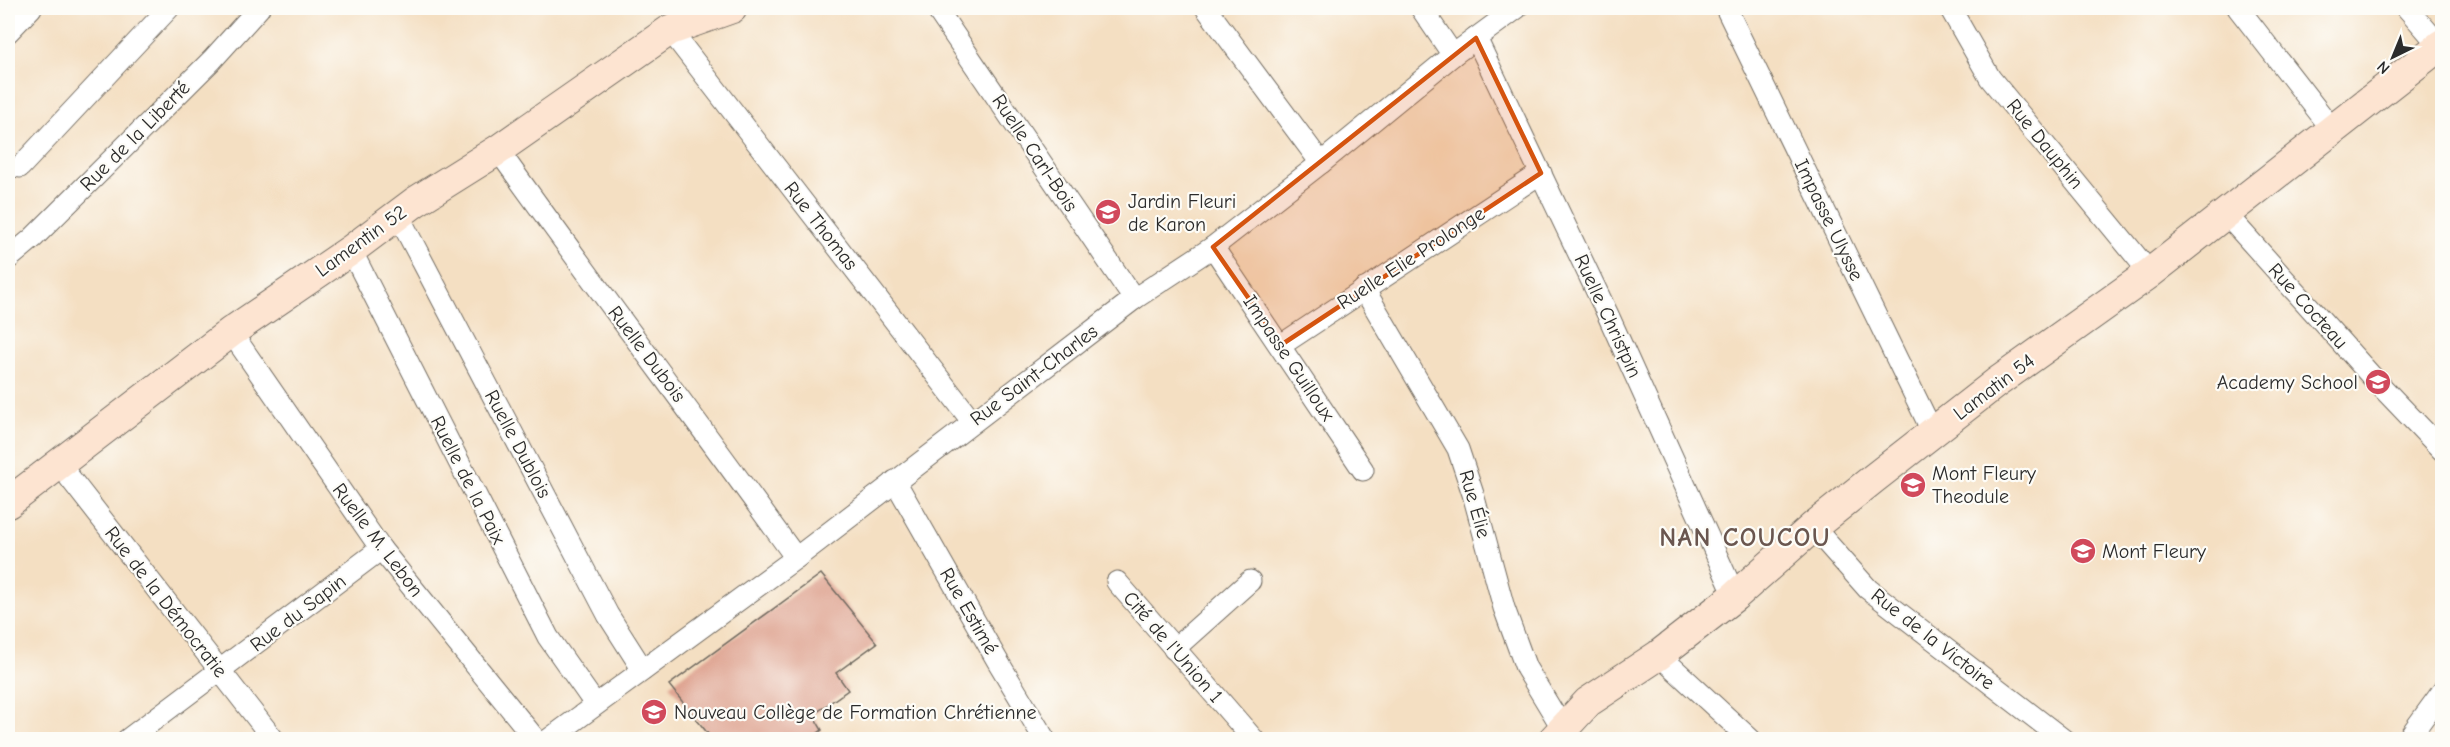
<svg xmlns="http://www.w3.org/2000/svg" width="2450" height="747" font-family="'Comic Neue',sans-serif">
<style>
.building{fill:#dfa593}
.lines{fill:none;stroke-linecap:round;stroke-linejoin:round}
.street-casing{stroke:#716a60;stroke-width:23}
.secondary-casing{stroke:#716a60;stroke-width:32}
.street{stroke:#fff;stroke-width:21}
.secondary{stroke:#fde4d1;stroke-width:30}
.marked{fill:#d5540f;fill-opacity:0.2;stroke:#d5540f;stroke-width:4.5;stroke-linejoin:round}
.labels{text-anchor:middle;dominant-baseline:central;stroke-width:4.5;stroke-linejoin:round;paint-order:stroke}
.street-label{font-size:20px;fill:#2b2b2b;stroke:#fdfcf7}
.poi-label{font-size:20px;fill:#2b2b2b;stroke:#fdfcf7;text-anchor:start}
.district-label{font-size:26px;font-weight:bold;letter-spacing:1.5px;fill:#6a564f;stroke:#fdfcf7}
</style>
<rect width="100%" height="100%" fill="#fdfcf7"/>
<filter id="ink" filterUnits="userSpaceOnUse"><feTurbulence type="fractalNoise" baseFrequency=".0167" numOctaves="2"/><feDisplacementMap in="SourceGraphic" scale="12" xChannelSelector="R" yChannelSelector="G"/><feConvolveMatrix kernelMatrix="1 2 1 2 8 2 1 2 1" color-interpolation-filters="sRGB"/></filter>
<filter id="wash" filterUnits="userSpaceOnUse"><feTurbulence type="fractalNoise" baseFrequency=".008" numOctaves="4" result="noise"/><feDisplacementMap in="SourceGraphic" scale="24" xChannelSelector="R" yChannelSelector="G"/><feGaussianBlur stdDeviation="1.35" result="paint"/><feColorMatrix in="noise" values="0 0 0 0 0 0 0 0 0 0 0 0 0 0 0 0 0 1.4 0 .05"/><feComposite in="paint" operator="in"/></filter>
<g filter="url(#wash)">
<rect width="100%" height="100%" fill="#f4dfc2"/>
<g id="blocks">
<!-- building -->
<polygon class="building" points="821,574 877,643 836,673 848,690 813,715 822,730 808,740 757,740 755,738 753,740 713,740 669,685"/>
</g>
</g>
<g filter="url(#ink)">
<use href="#blocks" fill-opacity="0" stroke="#716a60" stroke-width="1.5"/>
<g class="lines">
<!-- street casing -->
<g class="street-casing">
<g id="street">
<polyline points="936,8 1134,299"/>
<polyline points="1206,8 1321,163"/>
<polyline points="1421,8 1453,55"/>
<polyline points="1726,8 1933,433"/>
<polyline points="1950,8 1990,78 2150,273"/>
<polyline points="2238,8 2332,129"/>
<polyline points="2407,8 2440,46"/>
<polyline points="670,30 972,421"/>
<polyline points="8,32 31,8"/>
<polyline points="1476,38 1608,315 1735,596"/>
<path d="M498,150C596,287 697,421 796,558"/>
<polyline points="20,167 169,8"/>
<polyline points="2225,213 2375,380 2442,450"/>
<polyline points="398,215 608,615 643,670"/>
<polyline points="1213,247 1363,470"/>
<polyline points="351,250 548,637 595,704"/>
<polyline points="8,259 33,238 212,60 259,8"/>
<polyline points="1364,289 1458,449 1473,494 1504,608 1526,668 1563,729"/>
<polyline points="231,332 381,549 536,740"/>
<polyline points="1281,345 1541,173"/>
<polyline points="59,464 274,740"/>
<polyline points="895,481 997,660 1045,740"/>
<polyline points="1813,527 1868,589 2064,740"/>
<polyline points="1117,582 1254,740"/>
<polyline points="1174,649 1250,581"/>
<polyline points="1659,655 1751,740"/>
<polyline points="127,740 381,549"/>
<polyline points="548,740 796,558 1134,299 1213,247 1321,163 1453,55 1517,8"/>
<polyline points="2407,740 2442,692"/>
</g>
</g>
<!-- secondary casing -->
<g class="secondary-casing">
<g id="secondary">
<polyline points="8,503 231,332 351,250 415,202 498,150 670,30 732,8"/>
<polyline points="1553,740 1588,702 1659,655 1735,596 1813,527 1873,479 1996,383 2150,273 2442,44"/>
</g>
</g>
<!-- street -->
<use href="#street" class="street"/>
<!-- secondary -->
<use href="#secondary" class="secondary"/>
</g>
</g>
<!-- marked area -->
<path class="marked" d="M1476,38L1541,173L1281,345L1213,247Z"/>
<!-- icons -->
<defs>
<g id="school-disc" transform="scale(1.35)"><circle r="9.5" fill="#d1495b" stroke="#fdfcf7"/><path d="M0-5L7-2L0 1L-7-2ZM-4 1L0 2.5L4 1V4Q0 6-4 4Z" fill="#fff"/></g>
</defs>
<g fill-rule="evenodd">
<use href="#school-disc" x="1108" y="212"/>
<use href="#school-disc" x="2378" y="382"/>
<use href="#school-disc" x="1913" y="485"/>
<use href="#school-disc" x="2083" y="551"/>
<use href="#school-disc" x="654" y="712"/>
</g>
<g class="labels">
<!-- street labels -->
<g class="street-label">
<text transform="translate(135 136) rotate(-45)">Rue de la Liberté</text>
<text transform="translate(2045 144) rotate(51)">Rue Dauphin</text>
<text transform="translate(1035 153) rotate(56)">Ruelle Carl-Bois</text>
<text transform="translate(1829 220) rotate(64)">Impasse Ulysse</text>
<text transform="translate(821 226) rotate(52)">Rue Thomas</text>
<text transform="translate(361 241) rotate(-36)">Lamentin 52</text>
<text transform="translate(1411 258) rotate(-33)">Ruelle Elie Prolonge</text>
<text transform="translate(2308 306) rotate(48)">Rue Cocteau</text>
<text transform="translate(1608 316) rotate(65)">Ruelle Christpin</text>
<text transform="translate(647 354) rotate(53)">Ruelle Dubois</text>
<text transform="translate(1289 358) rotate(56)">Impasse Guilloux</text>
<text transform="translate(1034 375) rotate(-37)">Rue Saint-Charles</text>
<text transform="translate(1994 387) rotate(-37)">Lamatin 54</text>
<text transform="translate(518 444) rotate(62)">Ruelle Dublois</text>
<text transform="translate(468 480) rotate(63)">Ruelle de la Paix</text>
<text transform="translate(1475 504) rotate(74)">Rue Élie</text>
<text transform="translate(378 540) rotate(53)">Ruelle M. Lebon</text>
<text transform="translate(166 602) rotate(52)">Rue de la Démocratie</text>
<text transform="translate(969 611) rotate(60)">Rue Estimé</text>
<text transform="translate(298 613) rotate(-37)">Rue du Sapin</text>
<text transform="translate(1933 639) rotate(38)">Rue de la Victoire</text>
<text transform="translate(1173 647) rotate(49)">Cité de l'Union 1</text>
</g>
<!-- poi labels -->
<g class="poi-label">
<text x="1128" y="201">Jardin Fleuri<tspan x="1128" dy="23">de Karon</tspan></text>
<text x="2358" y="382" text-anchor="end">Academy School</text>
<text x="1932" y="473">Mont Fleury<tspan x="1932" dy="23">Theodule</tspan></text>
<text x="2102" y="551">Mont Fleury</text>
<text x="674" y="712">Nouveau Collège de Formation Chrétienne</text>
</g>
<!-- district labels -->
<g class="district-label">
<text x="1745" y="538">NAN COUCOU</text>
</g>
</g>
<!-- margin -->
<rect width="2450" height="747" fill="none" stroke="#fdfcf7" stroke-width="30"/>
<!-- north arrow -->
<g transform="translate(2393 57) rotate(223)" stroke="#fdfcf7" stroke-width="4.5" paint-order="stroke">
<path d="M0-4.5L10 22L0 15L-10 22Z" fill="#2b2b2b"/>
<text y="-9" font-size="16" font-weight="bold" text-anchor="middle" fill="#2b2b2b">N</text>
</g>
</svg>
